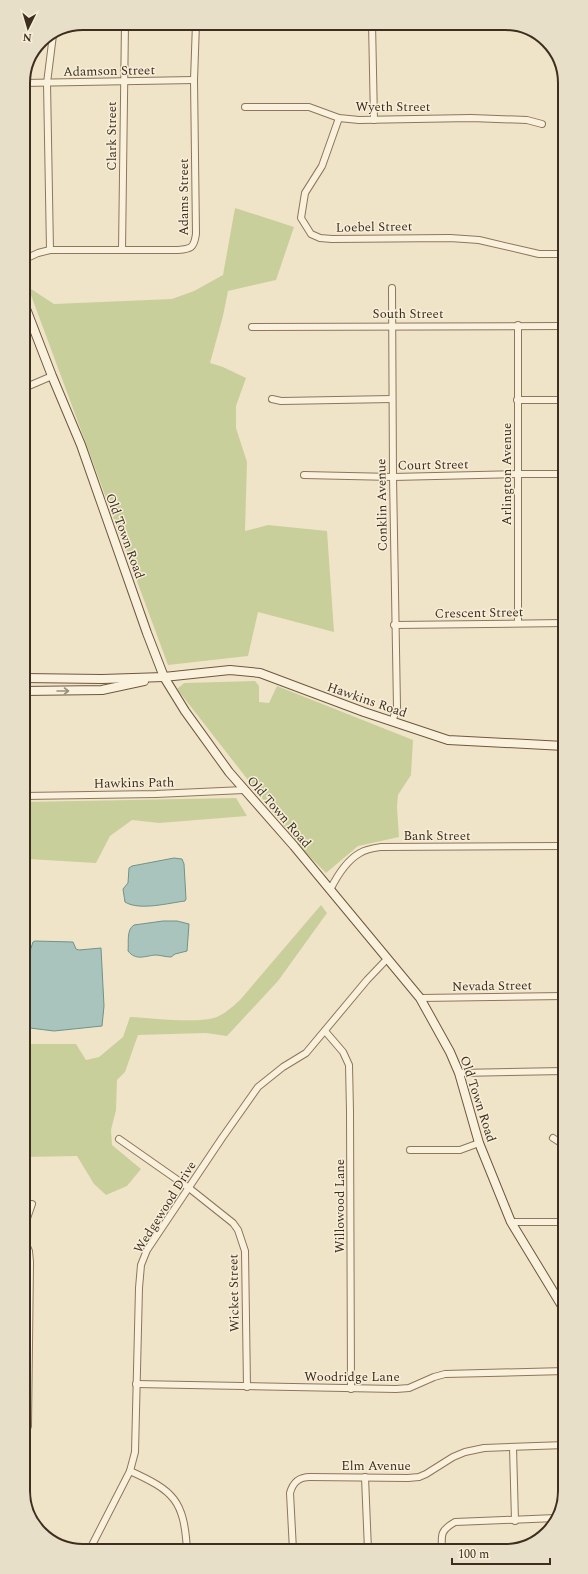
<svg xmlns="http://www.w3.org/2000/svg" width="588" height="1574" font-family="Spectral,serif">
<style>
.green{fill:#c9cf9b}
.water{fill:#a9c4bc;stroke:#6f938a}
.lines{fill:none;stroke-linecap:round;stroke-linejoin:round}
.street-casing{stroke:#8d765c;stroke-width:8}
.secondary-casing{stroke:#6f573f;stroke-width:10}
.street{stroke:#faf1dc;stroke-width:6}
.secondary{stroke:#faf1dc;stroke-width:8}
.oneway{stroke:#9c907e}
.labels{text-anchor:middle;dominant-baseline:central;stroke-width:3;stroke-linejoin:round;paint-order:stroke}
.street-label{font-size:13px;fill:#3d2e20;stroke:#f7eed8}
.rim{fill:none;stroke:#3d2e20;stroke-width:2}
</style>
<rect width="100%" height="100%" fill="#f0e4c8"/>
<!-- green -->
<g class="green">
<polygon points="235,208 294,227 276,280 228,291 223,316 210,363 223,367 246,378 236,406 236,428 247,462 245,531 268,525 327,531 334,632 258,612 248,656 168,665 28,287 54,304 172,299 194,291 223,275"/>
<polygon points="255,681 259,686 259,702 269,703 277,686 413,740 411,775 398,795 397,807 399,837 358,846 326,873 301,848 177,689 184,683"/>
<polygon points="236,798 247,816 159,823 132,820 110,836 96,863 28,859 24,861 24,802"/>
<path d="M321,905L327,913L278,981L227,1036L206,1033L138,1035L125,1072L117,1080L116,1110L111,1130L112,1145L141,1169L127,1186L106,1195L94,1184L77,1156L25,1157L24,1044H76L86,1060L99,1057L123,1037L130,1017C152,1018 198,1024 217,1017C226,1013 233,1006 240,1000Z"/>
</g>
<!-- water -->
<g class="water">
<path d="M174,858L182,859L184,864L186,899L185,901C169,903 139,911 125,902L123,889L128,883L129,868L132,866Z"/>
<path d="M163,921H177L189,924L187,951L175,954L171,957C166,957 160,955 155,955C145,956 136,961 128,951C129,943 126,930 134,925Z"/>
<polygon points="35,941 73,942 76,949 79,950 101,948 104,1006 102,1026 54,1031 30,1028 27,981 29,954 33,942"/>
</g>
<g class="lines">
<!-- street casing -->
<g class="street-casing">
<g id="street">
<polyline points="372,23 374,120"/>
<polyline points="23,83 194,80"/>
<polyline points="245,107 309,107 339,118 359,120 471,118 527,120 542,124"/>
<polyline points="339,118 322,166 305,193 301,218 311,234 320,238 332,239 450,238 479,240 539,254 563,254"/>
<polyline points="50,250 47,83 53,35"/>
<polyline points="122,250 125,23"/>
<path d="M23,260L38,253L50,250H178C191,249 194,248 196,234L194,80L196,23"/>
<polyline points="392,288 393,477 397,707 392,722"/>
<polyline points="518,325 518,623"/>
<polyline points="252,327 563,326"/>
<polyline points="24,388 52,376"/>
<polyline points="272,399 281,401 392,399"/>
<polyline points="517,400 563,400"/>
<polyline points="304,475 393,477 518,474 563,474"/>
<polyline points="25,622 27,691"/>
<polyline points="394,625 564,623"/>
<polyline points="24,796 156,794 244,790"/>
<path d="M330,890C336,878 347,860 360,853C366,849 374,848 381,847L564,846"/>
<polyline points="420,998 564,996"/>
<polyline points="325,1031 343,1052 349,1065 350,1111 351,1389"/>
<polyline points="459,1073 564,1071"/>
<polyline points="553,1138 564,1145"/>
<polyline points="119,1139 189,1188 233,1223 238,1230 245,1251 247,1387"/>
<polyline points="410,1150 460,1150 479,1143"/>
<polyline points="511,1222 565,1222"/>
<polyline points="25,1224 32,1204"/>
<polyline points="25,1242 29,1251 30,1262 28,1426 25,1434"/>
<polyline points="136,1384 396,1389 409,1388 434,1377 445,1374 565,1371"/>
<polyline points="513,1447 515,1521"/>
<path d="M130,1471C174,1491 184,1500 187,1550"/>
<polyline points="365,1477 368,1550"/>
<path d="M442,1549C441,1534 441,1530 455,1522L556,1518"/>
<path d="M293,1550L290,1493C293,1482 299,1477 310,1477L408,1478L419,1477L426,1474L453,1457L465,1452L484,1448L565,1445"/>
<polyline points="89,1551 130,1471 135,1452 139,1288 141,1265 147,1250 222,1138 258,1087 283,1067 306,1053 367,980 387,959"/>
</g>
</g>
<!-- secondary casing -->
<g class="secondary-casing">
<g id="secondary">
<polyline points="23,301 52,376 81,445 147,633 164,677 185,711 229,772 294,846 420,998 450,1052 459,1073 479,1143 511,1222 565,1311"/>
<polyline points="24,678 102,679 164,677 230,670 260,673 364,712 448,740 564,746"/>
<polyline points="24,691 102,690 144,681"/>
</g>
</g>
<!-- street -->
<use href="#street" class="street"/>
<!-- secondary -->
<use href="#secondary" class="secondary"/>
</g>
<!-- one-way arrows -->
<defs><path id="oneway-shaft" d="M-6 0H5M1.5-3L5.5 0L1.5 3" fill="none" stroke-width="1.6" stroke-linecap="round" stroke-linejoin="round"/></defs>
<use class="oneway" href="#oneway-shaft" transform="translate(63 691)"/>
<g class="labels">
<!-- street labels -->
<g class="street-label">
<text transform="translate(109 71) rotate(-1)">Adamson Street</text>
<text x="393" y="107">Wyeth Street</text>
<text transform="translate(112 136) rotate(-90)">Clark Street</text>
<text transform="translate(184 197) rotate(-90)">Adams Street</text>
<text transform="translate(374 227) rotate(-1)">Loebel Street</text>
<text x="408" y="314">South Street</text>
<text transform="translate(433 465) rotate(-1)">Court Street</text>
<text transform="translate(507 474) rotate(-90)">Arlington Avenue</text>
<text transform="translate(382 505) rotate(-91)">Conklin Avenue</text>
<text transform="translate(125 536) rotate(70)">Old Town Road</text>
<text transform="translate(479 613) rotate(-1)">Crescent Street</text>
<text transform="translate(367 700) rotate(19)">Hawkins Road</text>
<text transform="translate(134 783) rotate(-1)">Hawkins Path</text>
<text transform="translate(279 812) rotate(49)">Old Town Road</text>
<text x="437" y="836">Bank Street</text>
<text transform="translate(492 986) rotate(-1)">Nevada Street</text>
<text transform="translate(478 1099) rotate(72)">Old Town Road</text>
<text transform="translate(340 1206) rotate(-90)">Willowood Lane</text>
<text transform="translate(165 1207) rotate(-58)">Wedgewood Drive</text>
<text transform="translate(234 1293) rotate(-91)">Wicket Street</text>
<text x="352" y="1377">Woodridge Lane</text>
<text x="376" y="1466">Elm Avenue</text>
</g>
</g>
<!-- crop -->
<path d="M0 0H588V1574H0ZM83 30H505A53 53 0 0 1 558 83V1491A53 53 0 0 1 505 1544H83A53 53 0 0 1 30 1491V83A53 53 0 0 1 83 30Z" fill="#e8dfc9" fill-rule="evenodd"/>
<path class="rim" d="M83 30H505A53 53 0 0 1 558 83V1491A53 53 0 0 1 505 1544H83A53 53 0 0 1 30 1491V83A53 53 0 0 1 83 30Z"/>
<!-- north arrow -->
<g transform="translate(28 28) rotate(185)" stroke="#f7eed8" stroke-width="3" paint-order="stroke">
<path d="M0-3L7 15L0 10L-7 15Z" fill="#3d2e20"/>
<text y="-6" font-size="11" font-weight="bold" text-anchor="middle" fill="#3d2e20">N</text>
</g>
<!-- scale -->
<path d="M452 1558v6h98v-6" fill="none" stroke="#3d2e20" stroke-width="2"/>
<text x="458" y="1558" font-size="12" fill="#3d2e20" stroke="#f7eed8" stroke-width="3" paint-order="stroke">100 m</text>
</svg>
